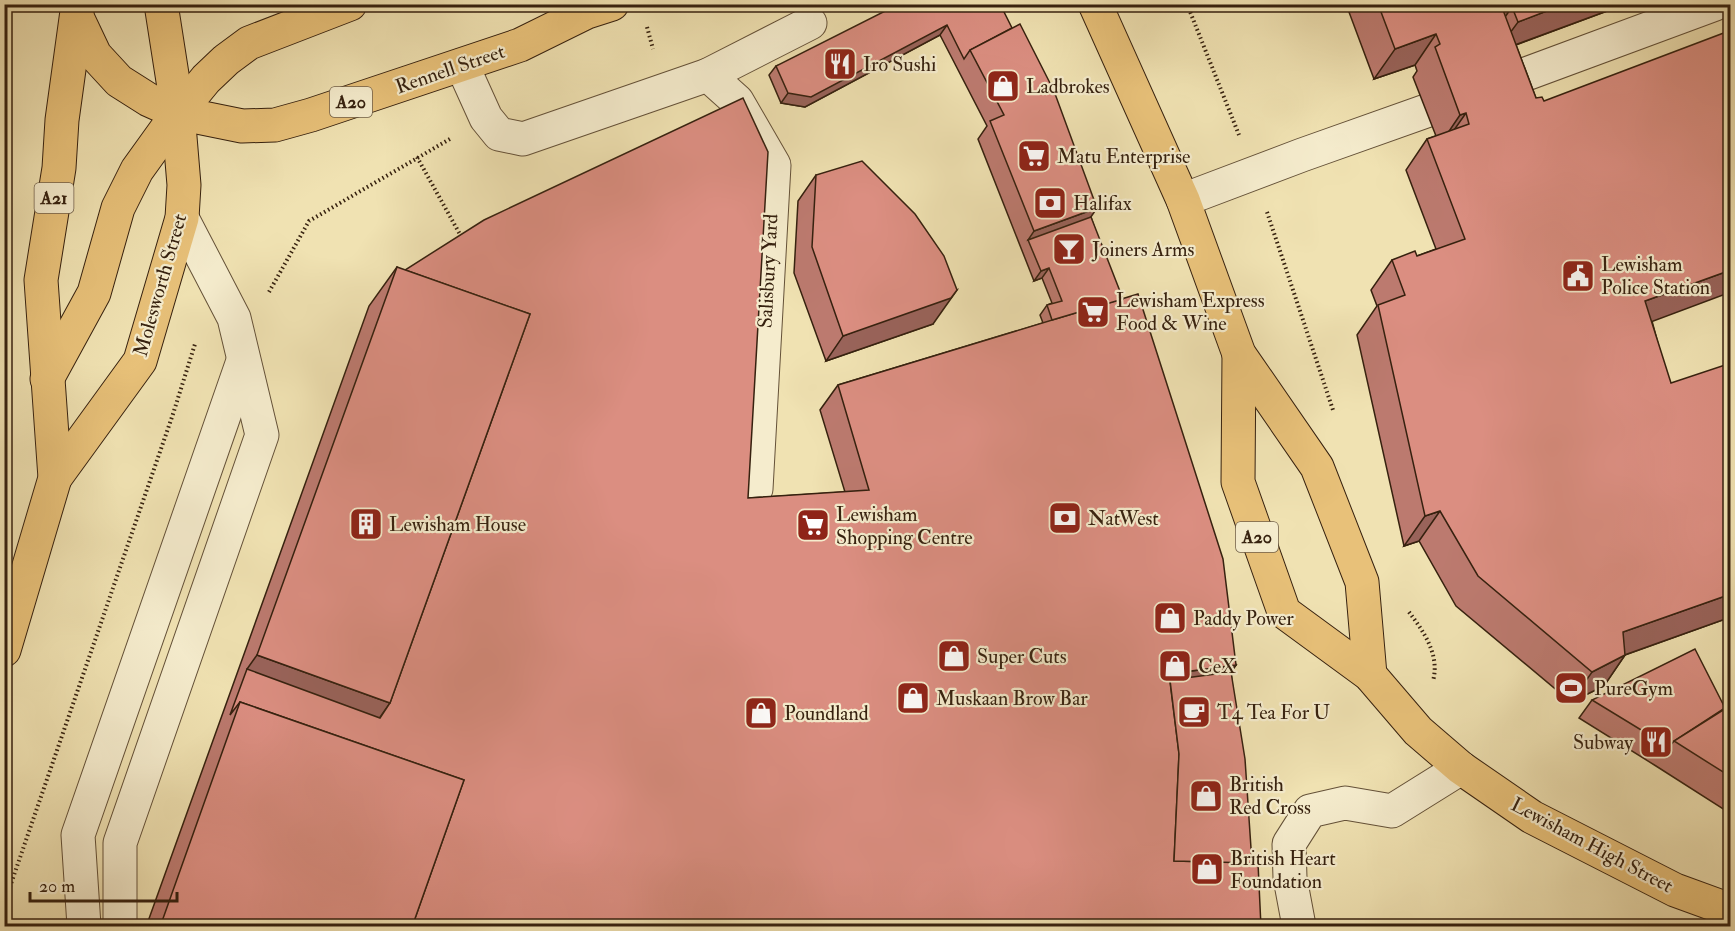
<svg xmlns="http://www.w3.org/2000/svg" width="1735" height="931" font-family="'IM FELL Double Pica',serif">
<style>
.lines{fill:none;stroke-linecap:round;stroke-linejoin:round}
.minor-casing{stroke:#645138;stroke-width:35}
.highway-casing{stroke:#36210f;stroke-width:35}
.path{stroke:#36210f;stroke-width:4;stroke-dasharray:1.5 3;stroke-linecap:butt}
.minor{stroke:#f5eccd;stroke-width:33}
.highway{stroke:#e8c179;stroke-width:33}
.wall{fill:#bc7a6f;stroke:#36210f;stroke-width:1.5}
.shaded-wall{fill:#99635a;stroke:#36210f;stroke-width:1.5}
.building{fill:#db8e81;stroke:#36210f;stroke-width:1.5}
.labels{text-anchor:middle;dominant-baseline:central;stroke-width:4.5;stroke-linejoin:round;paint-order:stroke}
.shield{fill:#f5eccd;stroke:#6f5e48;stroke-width:1.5}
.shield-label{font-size:18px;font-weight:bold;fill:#36210f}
.poi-label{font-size:20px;fill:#36210f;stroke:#f5eccd;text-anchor:start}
.street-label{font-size:20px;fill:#36210f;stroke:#f5eccd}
</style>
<rect width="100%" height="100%" fill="#f0e2b2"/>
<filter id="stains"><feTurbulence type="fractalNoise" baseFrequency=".00333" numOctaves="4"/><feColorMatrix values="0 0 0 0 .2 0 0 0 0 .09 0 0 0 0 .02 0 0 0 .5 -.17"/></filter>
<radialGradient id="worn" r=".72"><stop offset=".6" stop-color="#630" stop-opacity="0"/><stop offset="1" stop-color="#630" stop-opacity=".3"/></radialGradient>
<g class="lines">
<!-- minor casing -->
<g class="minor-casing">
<g id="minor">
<polyline points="462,65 486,118 499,134 523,139 708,75 737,101 774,165 756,489"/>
<polyline points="708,75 810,23"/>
<polyline points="1499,84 1715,4"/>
<polyline points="1183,200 1302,155 1426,111"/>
<polyline points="84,926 78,835 243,361"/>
<polyline points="120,926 120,843 262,435 234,318 182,218"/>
<polyline points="1299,926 1290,878 1289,844 1310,811 1345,803 1392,811 1461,768"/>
</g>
</g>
<!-- highway casing -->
<g class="highway-casing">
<g id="highway">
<polyline points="1095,4 1183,200 1239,354 1317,467 1362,582 1370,675"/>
<polyline points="77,17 95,55 119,81 149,100 178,113 242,126 275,125 311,115 520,45 587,12 612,4"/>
<polyline points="1239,354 1238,482 1284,612 1370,675 1418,731 1461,768 1532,817 1675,890 1730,910"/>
<polyline points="47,379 94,293 118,208 137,170 178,113 206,79 226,60 249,43 350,4"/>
<polyline points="55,478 140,361 182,218 184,185 178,113 161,4"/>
<polyline points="4,650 55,478 41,280 59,168 62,120 78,4"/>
</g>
</g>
<!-- path -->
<g class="path">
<polyline points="1187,4 1239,135"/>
<polyline points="647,27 653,49"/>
<polyline points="417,157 462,238"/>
<polyline points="1267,212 1333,410"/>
<polyline points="269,292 309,221 450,139"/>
<path d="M1409,612C1424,632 1440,655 1433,681"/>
<polyline points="4,904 173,414 195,344"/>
</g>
<!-- minor -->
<use href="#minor" class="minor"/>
<!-- highway -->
<use href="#highway" class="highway"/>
</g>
<!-- wall -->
<g class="wall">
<polygon points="1000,4 1091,217 1236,665 1231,672 1252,863 1261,927 146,927 369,306 397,267 748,498 845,492 820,410 838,385 1043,323 1040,315 1047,305 1052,303 1042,278 1034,281 978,139 987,126 940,35 805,107 781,103 769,75 776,66"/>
<polygon points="1346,4 1626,4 1516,45 1536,98 1652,321 1731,617 1625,655 1604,686 1571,702 1456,606 1419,541 1404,546 1357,335 1377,306 1371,290 1392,260 1417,256 1436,249 1406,170 1427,139 1436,136 1413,77 1417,71 1415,65 1374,79"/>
<polygon points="816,175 933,324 826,361 794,273 798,201"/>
<polygon points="1592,700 1725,708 1731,705 1731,814 1656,766 1579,718"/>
</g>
<!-- shaded-wall -->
<g class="shaded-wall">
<polygon points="1565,4 1626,4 1496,52 1518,22"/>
<polygon points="1512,7 1491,37 1503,10"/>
<polygon points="947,25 940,35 805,107 781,103 788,93"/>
<polygon points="1436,34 1415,65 1374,79 1395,49"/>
<polygon points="1466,113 1445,143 1439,146 1460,115"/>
<polygon points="1097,208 1084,227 1028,240 1034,231"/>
<polygon points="1049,268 1042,278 1034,281 1041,271"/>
<polygon points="1731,270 1731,292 1624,332 1645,301"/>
<polygon points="957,290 933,324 826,361 843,336"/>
<polygon points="1440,511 1419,541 1404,546 1425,516"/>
<polygon points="1731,594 1731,617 1602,663 1623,632"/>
<polygon points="257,655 390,703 362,743 247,669"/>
<polygon points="1625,655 1604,686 1571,702 1592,672"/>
<polygon points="1236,665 1218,690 1167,697 1169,674"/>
</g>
<!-- building -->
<g class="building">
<polygon points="899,4 1000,4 1012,28 970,50 964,59 947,25 811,97 788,93 776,66"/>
<polygon points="1378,4 1565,4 1518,22 1512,7 1503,10 1536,98 1542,97 1544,101 1729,31 1731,34 1731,270 1645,301 1671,383 1731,363 1731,594 1623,632 1625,655 1592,672 1478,576 1440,511 1425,516 1378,305 1405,295 1392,260 1415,251 1417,256 1465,239 1427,139 1469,124 1466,113 1460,115 1435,47 1440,44 1436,34 1395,49"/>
<polygon points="1020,24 1054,91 1097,208 1034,231 990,121 1004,115 970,50"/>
<polygon points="743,98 768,152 748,498 869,490 838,385 1138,294 1223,559 1236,665 1169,674 1179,754 1174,861 1258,863 1261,927 412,927 464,780 240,702 230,715 247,669 380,718 390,703 530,314 405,270 484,220"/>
<polygon points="862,161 915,214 944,256 957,290 951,298 843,336 812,247 816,175"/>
<polygon points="1091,217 1123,299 1052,320 1047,305 1062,301 1049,268 1041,271 1028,240"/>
<polygon points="397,267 530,314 390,703 257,655"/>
<polygon points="1695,649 1725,708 1674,741 1669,747 1592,700"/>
<polygon points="1231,672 1245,759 1252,863 1174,861 1179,754 1170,680"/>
<polygon points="240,702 464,780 412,927 160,927"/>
<polygon points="1731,705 1731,777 1674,741"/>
</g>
<!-- icons -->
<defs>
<g id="restaurant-square" transform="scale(1.725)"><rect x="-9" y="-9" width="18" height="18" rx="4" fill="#8f2418" stroke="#f5eccd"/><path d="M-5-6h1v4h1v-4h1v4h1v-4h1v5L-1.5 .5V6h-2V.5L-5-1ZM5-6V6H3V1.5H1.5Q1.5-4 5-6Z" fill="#fff"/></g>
<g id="shop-square" transform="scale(1.725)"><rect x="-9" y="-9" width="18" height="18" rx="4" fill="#8f2418" stroke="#f5eccd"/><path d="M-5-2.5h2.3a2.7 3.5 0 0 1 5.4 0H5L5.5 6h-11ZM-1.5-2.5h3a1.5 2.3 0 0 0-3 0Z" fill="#fff"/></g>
<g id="supermarket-square" transform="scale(1.725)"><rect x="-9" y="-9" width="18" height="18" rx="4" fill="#8f2418" stroke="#f5eccd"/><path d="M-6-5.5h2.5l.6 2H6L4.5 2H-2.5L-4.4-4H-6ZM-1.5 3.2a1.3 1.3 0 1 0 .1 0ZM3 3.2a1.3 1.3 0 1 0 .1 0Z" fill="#fff"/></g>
<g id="bank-square" transform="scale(1.725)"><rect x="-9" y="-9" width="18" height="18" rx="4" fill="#8f2418" stroke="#f5eccd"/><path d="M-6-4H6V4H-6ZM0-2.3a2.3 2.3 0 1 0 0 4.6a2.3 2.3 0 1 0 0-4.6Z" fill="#fff"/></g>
<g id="bar-square" transform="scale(1.725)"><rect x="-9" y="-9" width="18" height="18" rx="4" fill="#8f2418" stroke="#f5eccd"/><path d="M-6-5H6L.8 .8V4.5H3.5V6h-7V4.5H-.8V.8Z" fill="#fff"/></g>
<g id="civic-square" transform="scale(1.725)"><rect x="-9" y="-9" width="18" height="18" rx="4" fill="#8f2418" stroke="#f5eccd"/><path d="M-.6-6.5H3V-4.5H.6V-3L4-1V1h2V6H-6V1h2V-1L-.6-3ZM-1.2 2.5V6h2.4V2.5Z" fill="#fff"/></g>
<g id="building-square" transform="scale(1.725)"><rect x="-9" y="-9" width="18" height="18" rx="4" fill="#8f2418" stroke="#f5eccd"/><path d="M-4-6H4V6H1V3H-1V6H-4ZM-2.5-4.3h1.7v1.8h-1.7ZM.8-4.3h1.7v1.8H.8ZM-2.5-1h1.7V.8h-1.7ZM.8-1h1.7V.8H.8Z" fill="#fff"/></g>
<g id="stadium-square" transform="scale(1.725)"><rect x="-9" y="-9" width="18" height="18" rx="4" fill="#8f2418" stroke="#f5eccd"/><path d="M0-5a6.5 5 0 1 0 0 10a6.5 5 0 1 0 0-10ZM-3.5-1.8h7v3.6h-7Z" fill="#fff"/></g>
<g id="cafe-square" transform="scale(1.725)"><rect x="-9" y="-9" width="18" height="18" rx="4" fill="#8f2418" stroke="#f5eccd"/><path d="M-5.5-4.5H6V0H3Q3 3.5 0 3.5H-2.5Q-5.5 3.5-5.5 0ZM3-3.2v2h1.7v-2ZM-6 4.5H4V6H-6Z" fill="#fff"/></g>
</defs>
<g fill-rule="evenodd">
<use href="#restaurant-square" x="840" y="64"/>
<use href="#shop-square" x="1003" y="86"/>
<use href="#supermarket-square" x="1034" y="156"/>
<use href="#bank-square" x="1050" y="203"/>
<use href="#bar-square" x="1069" y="249"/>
<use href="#civic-square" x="1578" y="276"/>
<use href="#supermarket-square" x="1093" y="312"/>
<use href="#bank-square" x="1065" y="518"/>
<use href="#building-square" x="366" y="524"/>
<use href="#supermarket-square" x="813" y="525"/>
<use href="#shop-square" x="1170" y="618"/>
<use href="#shop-square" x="954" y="656"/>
<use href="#shop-square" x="1175" y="666"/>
<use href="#stadium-square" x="1571" y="688"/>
<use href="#shop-square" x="913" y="698"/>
<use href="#cafe-square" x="1194" y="712"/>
<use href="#shop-square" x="761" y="713"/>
<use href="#restaurant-square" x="1656" y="742"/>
<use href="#shop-square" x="1206" y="796"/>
<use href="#shop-square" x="1207" y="869"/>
</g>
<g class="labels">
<!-- shield labels -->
<g class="shield">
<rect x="330" y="87" width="42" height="30" rx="4.5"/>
<rect x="34.5" y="183" width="39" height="30" rx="4.5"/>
<rect x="1236" y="522" width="42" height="30" rx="4.5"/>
</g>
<g class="shield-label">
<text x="351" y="102">A20</text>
<text x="54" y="198">A21</text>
<text x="1257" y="537">A20</text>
</g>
<!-- poi labels -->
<g class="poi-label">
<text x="863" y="64">Iro Sushi</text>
<text x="1026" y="86">Ladbrokes</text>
<text x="1057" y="156">Matu Enterprise</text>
<text x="1073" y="203">Halifax</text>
<text x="1092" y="249">Joiners Arms</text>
<text x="1601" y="264">Lewisham<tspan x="1601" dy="23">Police Station</tspan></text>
<text x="1116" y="300">Lewisham Express<tspan x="1116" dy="23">Food &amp; Wine</tspan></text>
<text x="836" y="514">Lewisham<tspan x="836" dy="23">Shopping Centre</tspan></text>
<text x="1088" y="518">NatWest</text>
<text x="389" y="524">Lewisham House</text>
<text x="1193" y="618">Paddy Power</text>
<text x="977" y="656">Super Cuts</text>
<text x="1198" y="666">CeX</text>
<text x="1594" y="688">PureGym</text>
<text x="936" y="698">Muskaan Brow Bar</text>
<text x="1217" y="712">T4 Tea For U</text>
<text x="784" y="713">Poundland</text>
<text x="1633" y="742" text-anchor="end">Subway</text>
<text x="1229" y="784">British<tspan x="1229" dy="23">Red Cross</tspan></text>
<text x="1230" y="858">British Heart<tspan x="1230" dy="23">Foundation</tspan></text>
</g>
<!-- street labels -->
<g class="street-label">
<text transform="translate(450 69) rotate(-19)">Rennell Street</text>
<text transform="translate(768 271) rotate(-87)">Salisbury Yard</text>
<text transform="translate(160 285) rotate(-74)">Molesworth Street</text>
<text transform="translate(1592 845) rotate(28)">Lewisham High Street</text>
</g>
</g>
<!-- margin -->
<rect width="1735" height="931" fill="none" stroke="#f0e2b2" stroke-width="24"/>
<rect x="6" y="6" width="1723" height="919" fill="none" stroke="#36210f" stroke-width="3"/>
<rect x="12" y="12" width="1711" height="907" fill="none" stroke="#36210f" stroke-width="1.5"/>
<!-- scale -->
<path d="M30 892v9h147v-9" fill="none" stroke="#36210f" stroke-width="3"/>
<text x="39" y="892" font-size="18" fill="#36210f" stroke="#f5eccd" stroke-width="4.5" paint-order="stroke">20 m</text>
<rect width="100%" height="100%" filter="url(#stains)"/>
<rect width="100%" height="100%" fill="url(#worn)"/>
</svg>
